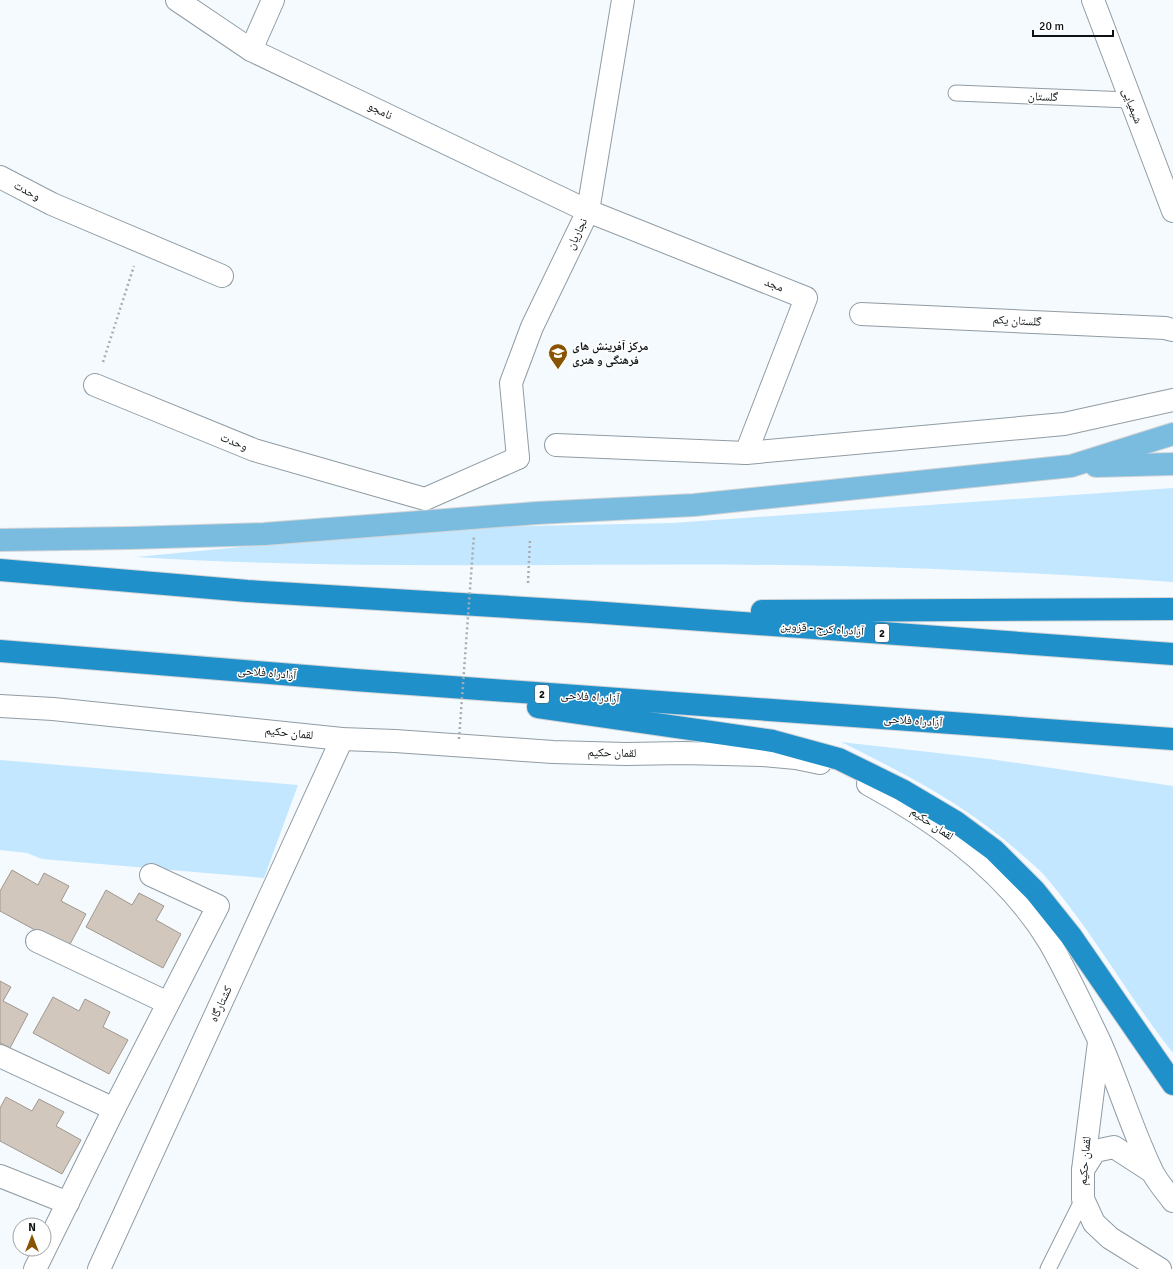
<svg xmlns="http://www.w3.org/2000/svg" width="1173" height="1269" font-family="Signika,'Noto Naskh Arabic',sans-serif">
<style>
.green{fill:#c3e7ff}
.building{fill:#d1c7bd;stroke:#a1978d}
.lines{fill:none;stroke-linecap:round;stroke-linejoin:round}
.lane-casing{stroke:#909ca4;stroke-width:17}
.street-casing{stroke:#909ca4;stroke-width:24}
.secondary-casing{stroke:#909ca4;stroke-width:24}
.primary-casing{stroke:#d3d4d5;stroke-width:24}
.highway-casing{stroke:#d3d4d5;stroke-width:24}
.path{stroke:#a7acaf;stroke-width:2.5;stroke-dasharray:2 3;stroke-linecap:butt}
.lane{stroke:#fff;stroke-width:15}
.street{stroke:#fff;stroke-width:22}
.secondary{stroke:#fff;stroke-width:22}
.primary{stroke:#79bcdf;stroke-width:22}
.highway{stroke:#1f90ca;stroke-width:22}
.path-bridge{stroke:#a7acaf;stroke-width:2.5;stroke-dasharray:2 3;stroke-linecap:butt}
.labels{text-anchor:middle;dominant-baseline:central;stroke-width:3;stroke-linejoin:round;paint-order:stroke}
.shield{fill:#fff;stroke:#56595a;stroke-width:1}
.shield-label{font-size:11px;font-weight:bold;fill:#0d1214}
.street-label{font-size:12px;fill:#0d1214;stroke:#fff}
.poi-label{font-size:12px;font-weight:bold;fill:#0d1214;stroke:#fff;text-anchor:start}
</style>
<rect width="100%" height="100%" fill="#f5fafe"/>
<!-- green -->
<g class="green">
<path d="M1173,488V582C1062,574 951,569 840,566C605,561 370,572 136,557L441,528L672,523Z"/>
<path d="M841,742L990,759L1173,786V1053C1128,996 1093,932 1045,876C1038,868 1029,861 1021,854C968,806 904,773 841,742Z"/>
<polygon points="0,760 298,785 264,878 42,859 27,853 0,850"/>
</g>
<!-- building -->
<g class="building">
<polygon points="12,870 38,885 44,873 69,886 61,901 86,914 68,948 0,911 0,891"/>
<polygon points="106,890 132,905 139,893 164,906 156,920 181,934 163,968 86,927"/>
<polygon points="0,981 11,987 3,1001 28,1014 10,1048 0,1043"/>
<polygon points="53,997 79,1011 85,999 110,1012 103,1027 128,1040 109,1074 33,1033"/>
<polygon points="6,1097 32,1111 39,1099 64,1112 56,1126 81,1140 62,1174 0,1141 0,1108"/>
</g>
<g class="lines">
<!-- lane casing -->
<g class="lane-casing">
<g id="lane">
<polyline points="956,93 1130,100"/>
<polyline points="1048,1269 1083,1199"/>
</g>
</g>
<!-- street casing -->
<g class="street-casing">
<g id="street">
<polyline points="251,50 273,0"/>
<polyline points="0,177 52,204 222,276"/>
<polyline points="588,211 806,298 746,453"/>
<polyline points="861,314 1165,328 1173,330"/>
<polyline points="95,385 254,450 425,499 518,458"/>
<polyline points="556,445 746,453 1064,424 1173,400"/>
<polyline points="37,941 168,1003"/>
<polyline points="0,1056 114,1109"/>
<polyline points="0,1176 68,1203"/>
<polyline points="35,1269 114,1109 218,906 151,875"/>
<polyline points="99,1269 342,739"/>
</g>
</g>
<!-- secondary casing -->
<g class="secondary-casing">
<g id="secondary">
<polyline points="177,0 251,50 588,211"/>
<polyline points="1093,0 1173,211"/>
<polyline points="518,458 511,383 532,327 588,211 623,0"/>
<polyline points="0,706 53,709 342,739 395,741 553,752 626,754 683,753 762,755 796,758 820,763"/>
<path d="M868,784C938,822 1008,873 1050,943C1067,973 1084,1009 1099,1040C1118,1082 1131,1127 1151,1169C1156,1181 1166,1191 1173,1201"/>
<polyline points="1099,1042 1083,1170 1083,1199 1094,1223 1110,1238 1160,1269"/>
<polyline points="1083,1170 1095,1151 1114,1147 1151,1171"/>
</g>
</g>
<!-- primary casing -->
<g class="primary-casing">
<g id="primary">
<polyline points="1096,466 1173,464"/>
<polyline points="0,540 130,538 264,534 537,513 694,505 1071,466 1173,434"/>
</g>
</g>
<!-- highway casing -->
<g class="highway-casing">
<g id="highway">
<polyline points="0,570 247,591 591,612 1173,654"/>
<polyline points="762,611 1173,609"/>
<polyline points="0,651 355,680 1173,739"/>
<polyline points="538,707 773,741 839,759 902,790 956,822 994,850 1035,891 1071,936 1173,1084"/>
</g>
</g>
<!-- path -->
<g class="path">
<polyline points="103,362 134,266"/>
<polyline points="528,583 530,539"/>
</g>
<!-- lane -->
<use href="#lane" class="lane"/>
<!-- street -->
<use href="#street" class="street"/>
<!-- secondary -->
<use href="#secondary" class="secondary"/>
<!-- primary -->
<use href="#primary" class="primary"/>
<!-- highway -->
<use href="#highway" class="highway"/>
<!-- path-bridge -->
<polyline class="path-bridge" points="459,739 474,535"/>
</g>
<!-- icons -->
<defs>
<g id="school-pin" transform="scale(1)"><path d="M0 17L-7.5 6A9.5 9.5 0 1 1 7.5 6Z" fill="#895402" stroke="#fff"/><path d="M0-5L7-2L0 1L-7-2ZM-4 1L0 2.5L4 1V4Q0 6-4 4Z" fill="#fff"/></g>
</defs>
<g fill-rule="evenodd">
<use href="#school-pin" x="558" y="353"/>
</g>
<g class="labels">
<!-- shield labels -->
<g class="shield">
<rect x="875" y="624" width="14" height="18" rx="3"/>
<rect x="535" y="685" width="14" height="18" rx="3"/>
</g>
<g class="shield-label">
<text x="882" y="633">2</text>
<text x="542" y="694">2</text>
</g>
<!-- street labels -->
<g class="street-label">
<text transform="translate(1043 97) rotate(2)">گلستان</text>
<text transform="translate(1132 106) rotate(69)">شیمیایی</text>
<text transform="translate(380 111) rotate(26)">نامجو</text>
<text transform="translate(27 191) rotate(28)">وحدت</text>
<text transform="translate(577 234) rotate(-64)">نجاریان</text>
<text transform="translate(774 285) rotate(22)">مجد</text>
<text transform="translate(1017 321) rotate(3)">گلستان یکم</text>
<text transform="translate(234 442) rotate(22)">وحدت</text>
<text transform="translate(822 629) rotate(4)">آزادراه کرج - قزوین</text>
<text transform="translate(267 673) rotate(5)">آزادراه فلاحی</text>
<text transform="translate(590 697) rotate(4)">آزادراه فلاحی</text>
<text transform="translate(913 721) rotate(4)">آزادراه فلاحی</text>
<text transform="translate(289 733) rotate(6)">لقمان حکیم</text>
<text transform="translate(612 753) rotate(1)">لقمان حکیم</text>
<text transform="translate(932 824) rotate(34)">لقمان حکیم</text>
<text transform="translate(221 1004) rotate(-65)">کشتارگاه</text>
<text transform="translate(1085 1161) rotate(-85)">لقمان حکیم</text>
</g>
<!-- poi labels -->
<g class="poi-label">
<text x="572" y="346">مرکز آفرینش های<tspan x="572" dy="14">فرهنگی و هنری</tspan></text>
</g>
</g>
<!-- north arrow -->
<g transform="translate(32 1237)"><circle r="19" fill="#ffffff" stroke="#9ea0a1"/>
<path d="M0-3L7 15L0 10L-7 15Z" fill="#895402"/>
<text y="-6" font-size="11" font-weight="bold" text-anchor="middle" fill="#0d1214">N</text>
</g>
<!-- scale -->
<path d="M1033 30v6h80v-6" fill="none" stroke="#0d1214" stroke-width="2"/>
<text x="1039" y="30" font-size="12" fill="#0d1214" stroke="#ffffff" stroke-width="3" paint-order="stroke">20 m</text>
</svg>
